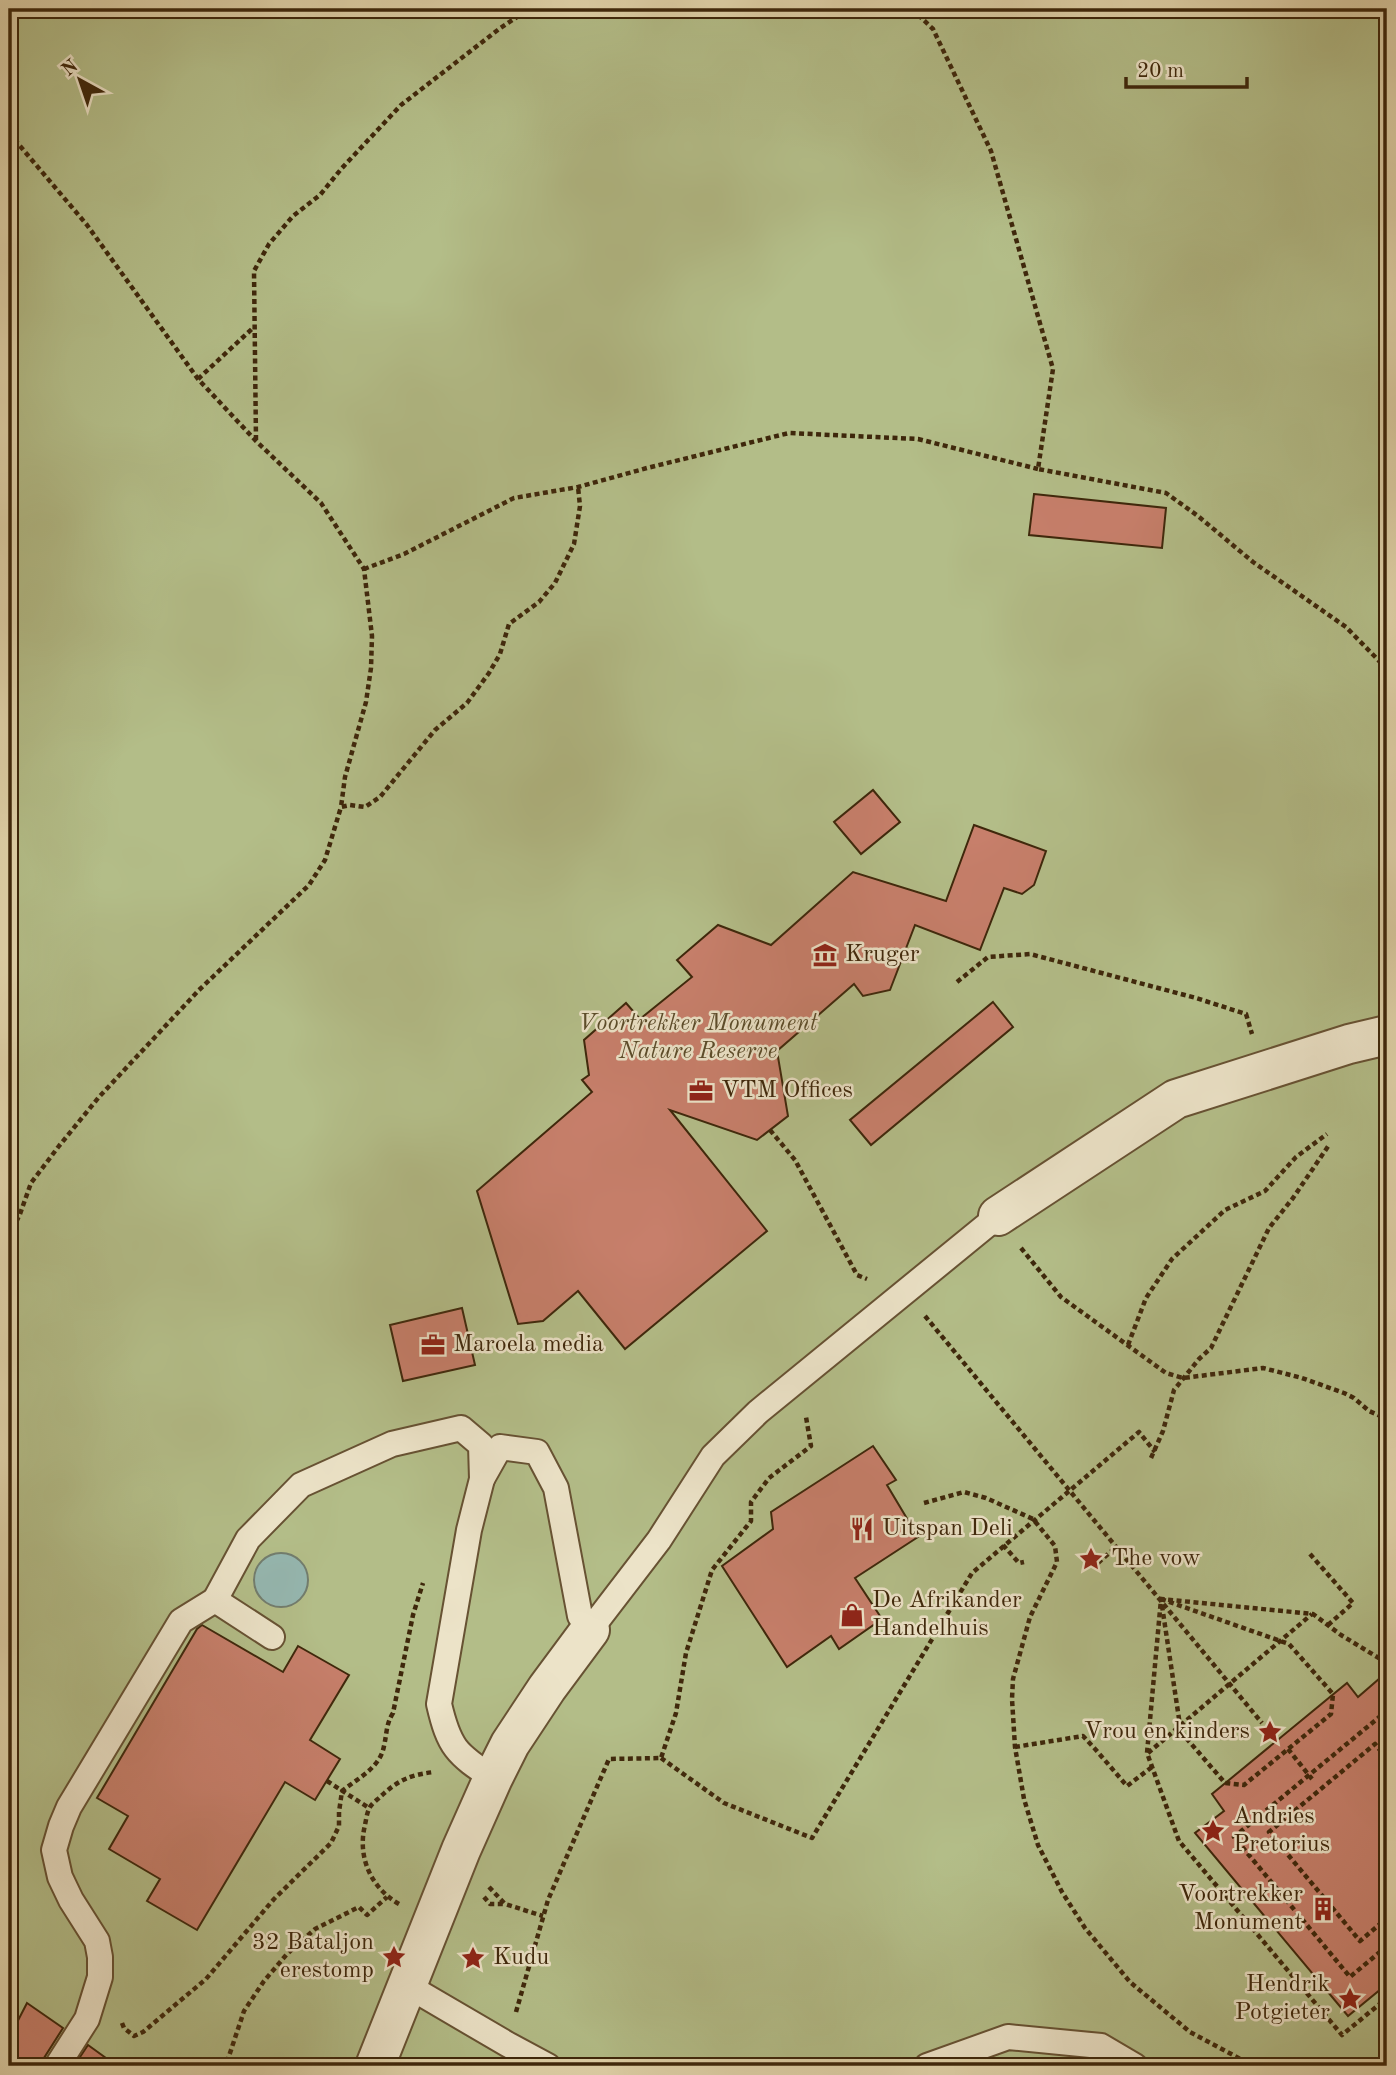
<svg xmlns="http://www.w3.org/2000/svg" width="1396" height="2075" font-family="'Old Standard TT',serif">
<style>
.green{fill:#b3bd88;stroke:#78724a;stroke-width:2}
.water{fill:#95b7b0;stroke:#727d6e;stroke-width:2}
.building{fill:#c77f6b;stroke:#3e270b;stroke-width:2}
.lines{fill:none;stroke-linecap:round;stroke-linejoin:round}
.service-casing{stroke:#675233;stroke-width:28}
.minor-casing{stroke:#675233;stroke-width:42}
.path{stroke:#3e270b;stroke-width:4.5;stroke-dasharray:5 3.5;stroke-linecap:butt}
.service{stroke:#ece3c8;stroke-width:24}
.minor{stroke:#ece3c8;stroke-width:38}
.labels{text-anchor:middle;dominant-baseline:central;stroke-width:5;stroke-linejoin:round;paint-order:stroke}
.poi-label{font-size:24px;fill:#3e270b;stroke:#ece3c8;text-anchor:start}
.park-label{font-size:24px;font-style:italic;fill:#5b4c2a;stroke:#ece3c8}
</style>
<rect width="100%" height="100%" fill="#e1d4ab"/>
<filter id="stains"><feTurbulence type="fractalNoise" baseFrequency=".00286" numOctaves="4"/><feColorMatrix values="0 0 0 0 .2 0 0 0 0 .09 0 0 0 0 .02 0 0 0 .5 -.17"/></filter>
<radialGradient id="worn" r=".72"><stop offset=".6" stop-color="#630" stop-opacity="0"/><stop offset="1" stop-color="#630" stop-opacity=".3"/></radialGradient>
<!-- green -->
<rect class="green" x="9" y="9" width="1378" height="2057"/>
<!-- water -->
<circle class="water" cx="281" cy="1580" r="27"/>
<!-- building -->
<g class="building">
<polygon points="1034,494 1166,508 1162,548 1029,535"/>
<polygon points="873,790 900,822 861,854 834,822"/>
<polygon points="974,825 1046,851 1034,885 1022,894 1004,888 980,950 915,925 890,990 863,996 854,984 777,1051 788,1116 757,1140 670,1110 767,1231 625,1349 578,1291 543,1321 518,1324 477,1191 592,1092 582,1080 589,1075 584,1040 626,1003 640,1019 692,977 677,960 718,925 771,945 853,872 946,901"/>
<polygon points="993,1002 1013,1027 871,1145 850,1120"/>
<polygon points="462,1308 475,1365 403,1381 390,1325"/>
<polygon points="873,1446 896,1480 887,1485 918,1537 855,1578 882,1619 839,1649 831,1636 787,1667 722,1566 773,1529 771,1512"/>
<polygon points="202,1625 283,1672 298,1646 349,1675 310,1740 340,1759 315,1800 285,1782 197,1930 147,1901 160,1879 109,1849 128,1816 97,1798 197,1629"/>
<polygon points="1387,1672 1387,1984 1348,2016 1195,1833 1224,1811 1212,1794 1347,1683 1358,1697"/>
<polygon points="27,2003 63,2028 44,2058 42,2066 9,2066 9,2038"/>
<polygon points="88,2045 117,2066 74,2066"/>
</g>
<g class="lines">
<!-- service casing -->
<g class="service-casing">
<g id="service">
<polyline points="482,1479 500,1447 537,1452 556,1488 580,1616 590,1630 659,1540 713,1456 758,1412 998,1216"/>
<path d="M215,1600L248,1539L301,1485L392,1444L461,1428L481,1445L482,1479L469,1530L439,1704C449,1747 456,1754 493,1778"/>
<polyline points="408,1986 507,2044 548,2066"/>
<polyline points="57,2066 87,2019 100,1977 100,1957 97,1941 71,1900 60,1877 54,1850 61,1826 69,1807 181,1621 215,1600 272,1637"/>
<polyline points="927,2066 1008,2037 1101,2046 1135,2066"/>
</g>
</g>
<!-- minor casing -->
<g class="minor-casing">
<g id="minor">
<polyline points="998,1216 1176,1099 1349,1044 1387,1035"/>
<polyline points="375,2066 461,1850 493,1778 510,1744 547,1688 590,1630"/>
</g>
</g>
<!-- path -->
<g class="path">
<polyline points="912,9 933,29 991,151 1053,369 1038,469 1166,493 1198,516 1253,562 1346,627 1387,669"/>
<polyline points="9,133 87,225 198,379 256,441 321,503 364,569 372,636 371,668 366,702 345,777 341,807"/>
<polyline points="198,379 254,327"/>
<polyline points="256,440 254,271 269,244 293,216 320,195 342,168 401,105 499,29 529,9"/>
<polyline points="364,569 404,554 514,498 578,487 647,468 789,433 918,439 1038,469"/>
<polyline points="957,982 988,957 1030,954 1196,998 1246,1014 1252,1034"/>
<polyline points="770,1130 795,1160 857,1275 867,1279"/>
<polyline points="9,1237 20,1214 31,1183 59,1146 99,1097 199,990 309,885 325,860 341,807 350,805 365,807 380,797 435,730 467,703 489,673 500,654 509,624 539,602 555,583 574,544 580,506 578,487"/>
<polyline points="1021,1248 1061,1297 1166,1373 1183,1378 1263,1368 1302,1378 1344,1393 1354,1398 1369,1411 1387,1419"/>
<polyline points="925,1316 1262,1723"/>
<polyline points="1128,1345 1146,1298 1172,1259 1225,1210 1265,1191 1296,1157 1327,1134"/>
<polyline points="1151,1458 1163,1431 1174,1390 1199,1359 1211,1348 1269,1228 1293,1198 1329,1145"/>
<polyline points="924,1503 964,1492 986,1498 1033,1519 1055,1546 1057,1562 1030,1617 1013,1679 1012,1699 1015,1747 1024,1799 1038,1845 1062,1892 1085,1928 1130,1982 1190,2032 1246,2062 1259,2066"/>
<polyline points="1003,1545 1019,1563 1024,1562"/>
<polyline points="1310,1554 1353,1603 1328,1625"/>
<polyline points="1098,1563 1117,1546"/>
<polygon points="1161,1599 1289,1644 1333,1694 1331,1714 1244,1785 1225,1783 1181,1732"/>
<polyline points="1387,1663 1341,1635 1313,1614 1161,1599 1147,1753 1179,1841 1342,2035 1387,1998"/>
<polyline points="1387,1719 1383,1714 1234,1837 1350,1977 1387,1946"/>
<polyline points="1015,1747 1083,1736 1096,1750 1127,1786 1152,1767"/>
<polyline points="1288,1749 1312,1779"/>
<polyline points="1148,1753 1312,1614"/>
<polyline points="661,1758 724,1803 812,1838 972,1573 1139,1432 1155,1452"/>
<polyline points="1387,1759 1375,1744 1269,1832 1360,1941 1387,1918"/>
<polyline points="327,1781 369,1808"/>
<polyline points="489,1887 505,1904 543,1916"/>
<polyline points="484,1897 490,1904 505,1904"/>
<path d="M399,1904C371,1888 357,1857 365,1825C366,1820 367,1813 369,1809C371,1804 377,1800 380,1797C398,1780 410,1775 434,1772"/>
<polyline points="516,2012 548,1900 609,1759 661,1758 676,1713 686,1653 712,1570 751,1521 751,1502 769,1478 811,1446 806,1417"/>
<path d="M122,2023L124,2028L134,2036L143,2032L206,1979L274,1899L331,1843L339,1826V1812L342,1791C358,1778 380,1768 384,1746C387,1733 386,1724 393,1713L413,1615L423,1583"/>
<polyline points="227,2062 244,2011 264,1981 287,1954 315,1929 359,1907 367,1915 387,1897"/>
</g>
<!-- service -->
<use href="#service" class="service"/>
<!-- minor -->
<use href="#minor" class="minor"/>
</g>
<!-- icons -->
<defs>
<g id="museum-bare" transform="scale(1.89)"><path d="M0-6L6-3V-2H-6V-3ZM-5-1h2V3h-2ZM-1-1h2V3h-2ZM3-1h2V3H3ZM-6 4H6V6H-6Z" fill="#8f2418" stroke="#ece3c8" stroke-width="2.5" paint-order="stroke"/></g>
<g id="office-bare" transform="scale(1.89)"><path d="M-6-3h4V-5.5h4V-3h4V5H-6ZM-1-4.5V-3h2v-1.5ZM-6 0V1H6V0Z" fill="#8f2418" stroke="#ece3c8" stroke-width="2.5" paint-order="stroke"/></g>
<g id="restaurant-bare" transform="scale(1.89)"><path d="M-5-6h1v4h1v-4h1v4h1v-4h1v5L-1.5 .5V6h-2V.5L-5-1ZM5-6V6H3V1.5H1.5Q1.5-4 5-6Z" fill="#8f2418" stroke="#ece3c8" stroke-width="2.5" paint-order="stroke"/></g>
<g id="sight-bare" transform="scale(1.89)"><path d="M0-6L1.8-2.2L6-1.7L2.9 1.2L3.7 5.4L0 3.3L-3.7 5.4L-2.9 1.2L-6-1.7L-1.8-2.2Z" fill="#8f2418" stroke="#ece3c8" stroke-width="2.5" paint-order="stroke"/></g>
<g id="shop-bare" transform="scale(1.89)"><path d="M-5-2.5h2.3a2.7 3.5 0 0 1 5.4 0H5L5.5 6h-11ZM-1.5-2.5h3a1.5 2.3 0 0 0-3 0Z" fill="#8f2418" stroke="#ece3c8" stroke-width="2.5" paint-order="stroke"/></g>
<g id="building-bare" transform="scale(1.89)"><path d="M-4-6H4V6H1V3H-1V6H-4ZM-2.5-4.3h1.7v1.8h-1.7ZM.8-4.3h1.7v1.8H.8ZM-2.5-1h1.7V.8h-1.7ZM.8-1h1.7V.8H.8Z" fill="#8f2418" stroke="#ece3c8" stroke-width="2.5" paint-order="stroke"/></g>
</defs>
<g fill-rule="evenodd">
<use href="#museum-bare" x="825" y="955"/>
<use href="#office-bare" x="701" y="1091"/>
<use href="#office-bare" x="433" y="1345"/>
<use href="#restaurant-bare" x="862" y="1529"/>
<use href="#sight-bare" x="1091" y="1559"/>
<use href="#shop-bare" x="852" y="1615"/>
<use href="#sight-bare" x="1270" y="1732"/>
<use href="#sight-bare" x="1213" y="1831"/>
<use href="#building-bare" x="1323" y="1909"/>
<use href="#sight-bare" x="394" y="1957"/>
<use href="#sight-bare" x="473" y="1958"/>
<use href="#sight-bare" x="1350" y="1999"/>
</g>
<g class="labels">
<!-- poi labels -->
<g class="poi-label">
<text x="845" y="955">Kruger</text>
<text x="721" y="1091">VTM Offices</text>
<text x="453" y="1345">Maroela media</text>
<text x="882" y="1529">Uitspan Deli</text>
<text x="1111" y="1559">The vow</text>
<text x="872" y="1601">De Afrikander<tspan x="872" dy="28">Handelhuis</tspan></text>
<text x="1250" y="1732" text-anchor="end">Vrou en kinders</text>
<text x="1233" y="1817">Andries<tspan x="1233" dy="28">Pretorius</tspan></text>
<text x="1303" y="1895" text-anchor="end">Voortrekker<tspan x="1303" dy="28">Monument</tspan></text>
<text x="374" y="1943" text-anchor="end">32 Bataljon<tspan x="374" dy="28">erestomp</tspan></text>
<text x="493" y="1958">Kudu</text>
<text x="1330" y="1985" text-anchor="end">Hendrik<tspan x="1330" dy="28">Potgieter</tspan></text>
</g>
<!-- park labels -->
<g class="park-label">
<text x="698" y="1024">Voortrekker Monument<tspan x="698" dy="28">Nature Reserve</tspan></text>
</g>
</g>
<!-- margin -->
<rect width="1396" height="2075" fill="none" stroke="#e1d4ab" stroke-width="35"/>
<rect x="10" y="10" width="1375" height="2054" fill="none" stroke="#3e270b" stroke-width="3.5"/>
<rect x="18" y="18" width="1361" height="2040" fill="none" stroke="#3e270b" stroke-width="2"/>
<!-- north arrow -->
<g transform="translate(80 80) rotate(320)" stroke="#ece3c8" stroke-width="5" paint-order="stroke">
<path d="M0-5L12 26L0 18L-12 26Z" fill="#3e270b"/>
<text y="-10" font-size="19" font-weight="bold" text-anchor="middle" fill="#3e270b">N</text>
</g>
<!-- scale -->
<path d="M1126 77v10h121v-10" fill="none" stroke="#3e270b" stroke-width="3.5"/>
<text x="1137" y="77" font-size="21" fill="#3e270b" stroke="#ece3c8" stroke-width="5" paint-order="stroke">20 m</text>
<rect width="100%" height="100%" filter="url(#stains)"/>
<rect width="100%" height="100%" fill="url(#worn)"/>
</svg>
